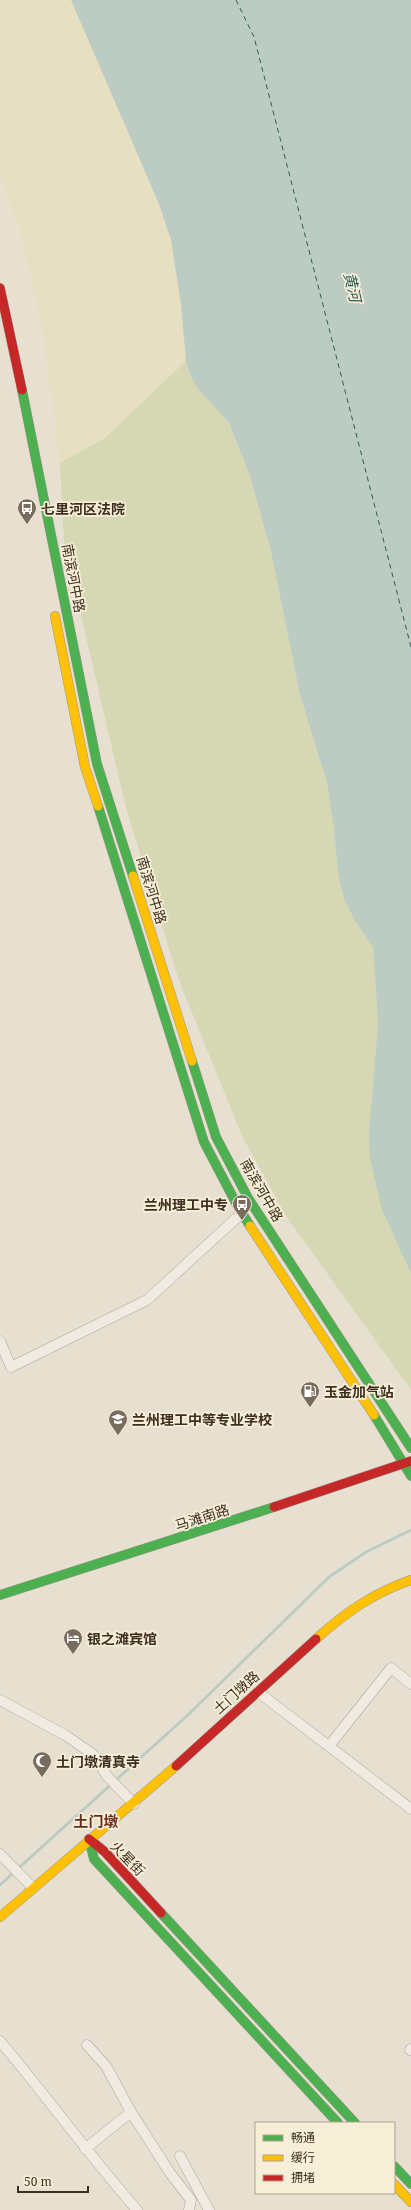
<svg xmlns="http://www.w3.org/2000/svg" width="411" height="2210" font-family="'Noto Serif','Noto Sans SC',serif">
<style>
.farmland{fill:#e6dfc2}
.green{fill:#d6d7b3}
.water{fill:#bcccc2}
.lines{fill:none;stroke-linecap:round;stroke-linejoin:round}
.stream{stroke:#bcccc2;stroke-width:3}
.ferry{stroke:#2f5d5a;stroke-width:1;stroke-dasharray:5 4;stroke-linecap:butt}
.street-casing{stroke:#ada599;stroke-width:11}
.fast-casing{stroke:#9c958a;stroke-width:10}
.slow-casing{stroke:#9c958a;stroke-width:10}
.jam-casing{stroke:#9c958a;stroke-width:10}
.street{stroke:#efebe3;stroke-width:10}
.fast{stroke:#4caf50;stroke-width:9}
.slow{stroke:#ffc107;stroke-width:9}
.jam{stroke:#c62828;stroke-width:9}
.labels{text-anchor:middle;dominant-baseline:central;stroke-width:3.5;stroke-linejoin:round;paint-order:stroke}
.poi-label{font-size:14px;font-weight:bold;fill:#3d2e20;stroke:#f7eed8;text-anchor:start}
.street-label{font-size:14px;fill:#3d2e20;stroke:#f7eed8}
.water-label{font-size:15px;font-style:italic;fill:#2f5d5a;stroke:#f7eed8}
.neighbourhood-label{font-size:15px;font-weight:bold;fill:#6b2e1e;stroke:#f7eed8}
</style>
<rect width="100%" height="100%" fill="#e7e0d1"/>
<!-- farmland -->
<polygon class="farmland" points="0,0 71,0 159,204 171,240 181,304 186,361 105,438 60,463 42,327 18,224 0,174"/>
<!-- green -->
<polygon class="green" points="186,361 191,377 199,390 229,423 250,476 271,552 300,695 327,783 334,830 338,873 344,899 354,919 373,947 378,1023 369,1131 405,1258 411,1273 411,1390 286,1216 242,1136 178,978 125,804 64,542 60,463 105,438"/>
<!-- water -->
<polygon class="water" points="71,0 411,0 411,1273 382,1210 370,1158 369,1131 378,1023 373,947 354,919 344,899 338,873 334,829 327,783 300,695 271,552 250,476 229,423 199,390 191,377 186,361 181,304 171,240 159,204"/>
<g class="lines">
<!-- stream -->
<polyline class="stream" points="0,1885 190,1713 329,1577 366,1552 411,1530"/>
<!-- ferry -->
<polyline class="ferry" points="236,0 254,37 411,647"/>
<!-- street casing -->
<g class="street-casing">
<g id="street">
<polyline points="0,1341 11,1367 147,1300 242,1213"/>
<polyline points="258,1692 411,1809"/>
<polyline points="0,1700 65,1735 94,1755 107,1776 134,1804"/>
<polyline points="329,1746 391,1668 411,1684"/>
<polyline points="0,1854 33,1888"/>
<path d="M0,2041C47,2097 89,2155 137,2210"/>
<polyline points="87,2045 106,2066 131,2112 170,2173 191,2200 189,2210"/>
<polyline points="410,2050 411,2049"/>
<polyline points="85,2149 131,2112"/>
<polyline points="180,2156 209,2210"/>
</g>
</g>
<!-- fast casing -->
<g class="fast-casing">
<g id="fast">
<polyline points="22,390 97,764 133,876"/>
<polyline points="98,806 204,1142 237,1205 250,1226"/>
<polyline points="192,1061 216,1137 248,1198 411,1448"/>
<polyline points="374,1415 411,1476"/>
<polyline points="0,1595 274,1507"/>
<polyline points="89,1839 94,1859 338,2123"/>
<polyline points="161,1913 355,2123"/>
<polyline points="394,2166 411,2184"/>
</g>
</g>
<!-- slow casing -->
<g class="slow-casing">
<g id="slow">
<polyline points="55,616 85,767 98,806"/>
<polyline points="133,876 192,1061"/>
<polyline points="250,1226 374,1415"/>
<path d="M316,1639C345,1613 373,1593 411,1580"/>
<polyline points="0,1917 176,1766"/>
<polyline points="394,2184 411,2202"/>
</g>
</g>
<!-- jam casing -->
<g class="jam-casing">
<g id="jam">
<polyline points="0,288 22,390"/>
<polyline points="274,1507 411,1461"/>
<polyline points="176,1766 316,1639"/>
<polyline points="89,1839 105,1852 161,1913"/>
</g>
</g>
<!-- street -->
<use href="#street" class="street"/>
<!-- fast -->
<use href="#fast" class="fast"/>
<!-- slow -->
<use href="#slow" class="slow"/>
<!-- jam -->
<use href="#jam" class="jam"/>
</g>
<!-- icons -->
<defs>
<g id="bus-pin" transform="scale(1)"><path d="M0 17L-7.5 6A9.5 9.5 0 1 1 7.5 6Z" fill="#786c5e" stroke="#f7eed8"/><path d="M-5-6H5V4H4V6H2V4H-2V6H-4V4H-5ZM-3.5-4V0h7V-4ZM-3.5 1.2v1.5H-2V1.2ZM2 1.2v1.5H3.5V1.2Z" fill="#fff"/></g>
<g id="fuel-pin" transform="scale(1)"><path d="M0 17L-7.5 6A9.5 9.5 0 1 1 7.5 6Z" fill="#786c5e" stroke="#f7eed8"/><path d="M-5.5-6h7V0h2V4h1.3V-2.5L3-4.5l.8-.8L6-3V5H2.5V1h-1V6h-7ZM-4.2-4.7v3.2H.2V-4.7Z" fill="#fff"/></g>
<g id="university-pin" transform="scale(1)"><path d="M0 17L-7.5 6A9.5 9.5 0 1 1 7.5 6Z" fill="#786c5e" stroke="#f7eed8"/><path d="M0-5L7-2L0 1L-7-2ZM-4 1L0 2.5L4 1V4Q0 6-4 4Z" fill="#fff"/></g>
<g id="hotel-pin" transform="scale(1)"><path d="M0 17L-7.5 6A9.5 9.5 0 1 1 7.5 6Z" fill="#786c5e" stroke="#f7eed8"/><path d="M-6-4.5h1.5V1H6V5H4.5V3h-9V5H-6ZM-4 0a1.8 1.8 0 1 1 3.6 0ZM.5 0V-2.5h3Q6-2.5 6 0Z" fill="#fff"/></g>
<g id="mosque-pin" transform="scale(1)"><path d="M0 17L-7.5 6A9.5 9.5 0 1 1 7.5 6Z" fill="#786c5e" stroke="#f7eed8"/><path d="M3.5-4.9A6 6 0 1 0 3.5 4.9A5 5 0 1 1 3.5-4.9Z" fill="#fff"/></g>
</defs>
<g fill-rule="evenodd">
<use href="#bus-pin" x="27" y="508"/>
<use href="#bus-pin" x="242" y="1204"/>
<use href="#fuel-pin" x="310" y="1391"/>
<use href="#university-pin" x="118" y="1419"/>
<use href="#hotel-pin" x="73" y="1638"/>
<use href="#mosque-pin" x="42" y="1761"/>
</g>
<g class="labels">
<!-- poi labels -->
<g class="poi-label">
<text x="41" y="508">七里河区法院</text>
<text x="228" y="1204" text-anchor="end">兰州理工中专</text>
<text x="324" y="1391">玉金加气站</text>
<text x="132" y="1419">兰州理工中等专业学校</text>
<text x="87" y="1638">银之滩宾馆</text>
<text x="56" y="1761">土门墩清真寺</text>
</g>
<!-- street labels -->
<g class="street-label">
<text transform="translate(74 578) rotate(79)">南滨河中路</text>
<text transform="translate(152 890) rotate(73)">南滨河中路</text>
<text transform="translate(262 1190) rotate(60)">南滨河中路</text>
<text transform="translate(202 1517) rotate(-18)">马滩南路</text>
<text transform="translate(236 1692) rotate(-42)">土门墩路</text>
<text transform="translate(128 1858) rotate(46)">火星街</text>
</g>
<!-- water labels -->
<g class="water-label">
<text transform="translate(353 287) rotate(77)">黄河</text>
</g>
<!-- neighbourhood labels -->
<g class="neighbourhood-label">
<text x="96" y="1821">土门墩</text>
</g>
</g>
<!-- legend -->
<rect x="255" y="2122" width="140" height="72" fill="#f7eed8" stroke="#ada18e"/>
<rect x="263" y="2135" width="20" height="6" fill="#4caf50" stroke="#ada18e"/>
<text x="291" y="2142" font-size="12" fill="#3d2e20">畅通</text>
<rect x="263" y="2155" width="20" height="6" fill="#ffc107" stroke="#ada18e"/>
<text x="291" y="2162" font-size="12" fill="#3d2e20">缓行</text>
<rect x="263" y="2175" width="20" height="6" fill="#c62828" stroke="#ada18e"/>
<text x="291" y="2182" font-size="12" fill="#3d2e20">拥堵</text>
<!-- scale -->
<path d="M18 2186v6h70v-6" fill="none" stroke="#3d2e20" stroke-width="2"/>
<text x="24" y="2186" font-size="12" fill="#3d2e20" stroke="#f7eed8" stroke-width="3" paint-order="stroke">50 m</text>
</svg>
